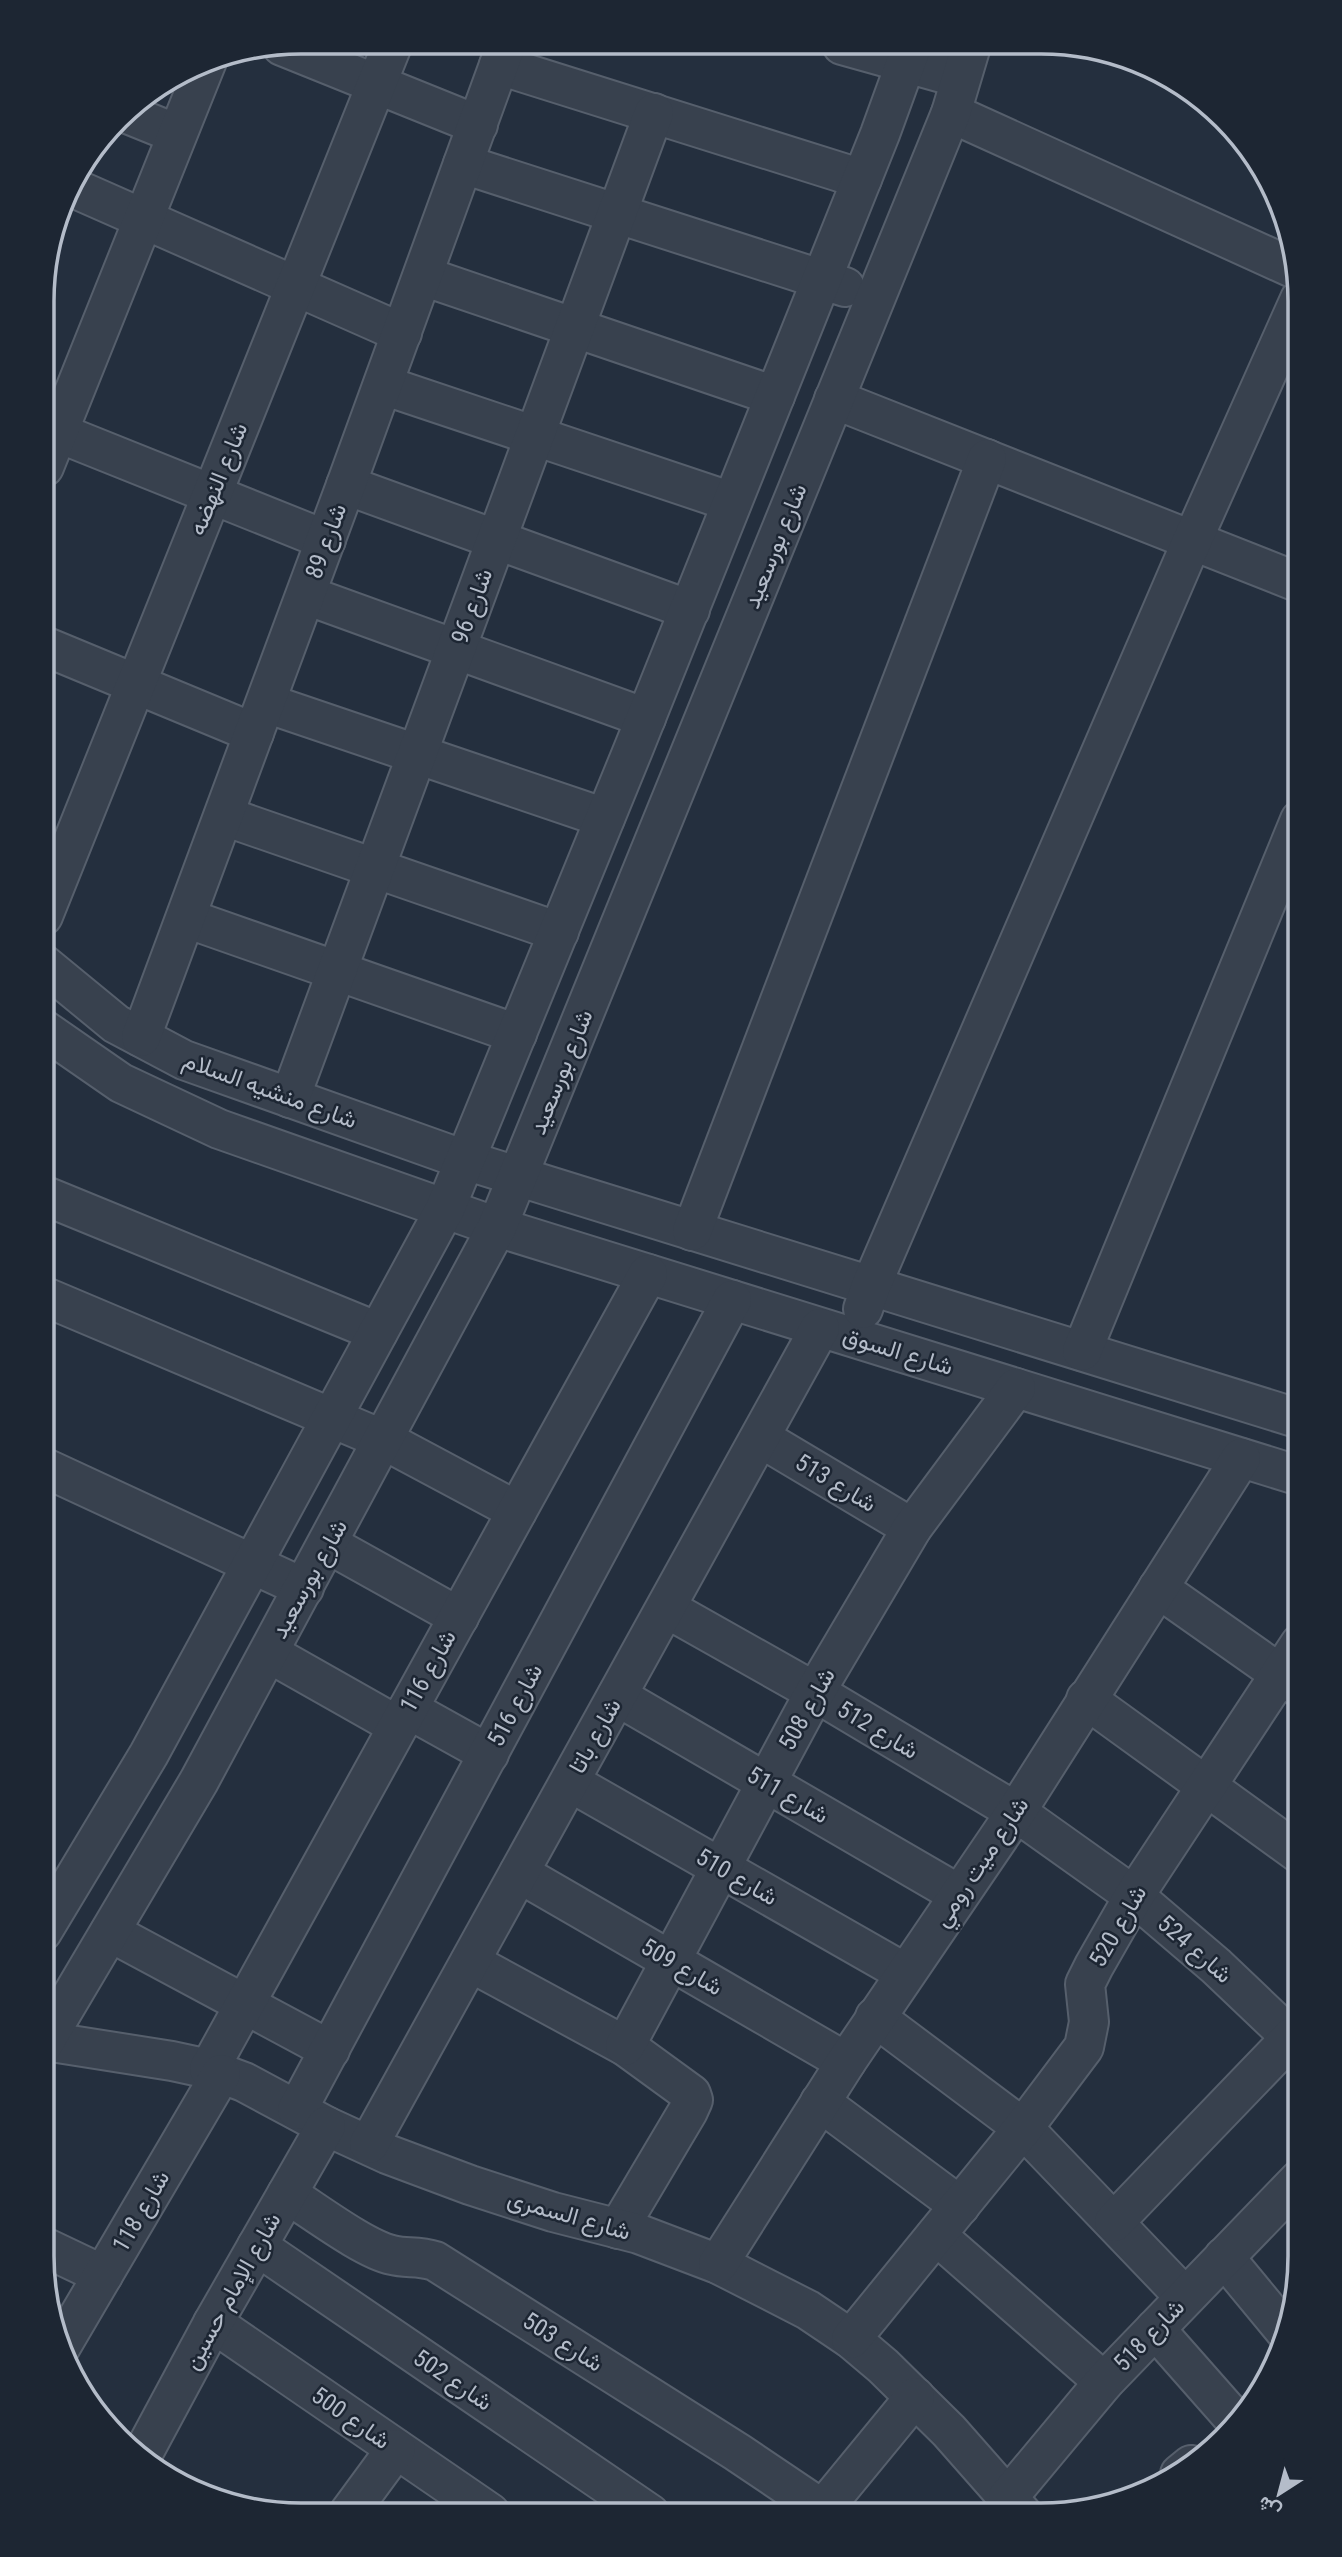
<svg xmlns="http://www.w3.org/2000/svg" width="1342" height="2557" font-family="'Roboto Condensed',Vazirmatn,sans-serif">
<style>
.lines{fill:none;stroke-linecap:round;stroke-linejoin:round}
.minor-casing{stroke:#565f6c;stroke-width:42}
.minor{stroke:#38414e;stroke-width:38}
.labels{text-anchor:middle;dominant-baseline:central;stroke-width:5;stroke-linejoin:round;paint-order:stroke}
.street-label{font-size:24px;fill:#b4bcc9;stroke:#1d2633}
.rim{fill:none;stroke:#b4bcc9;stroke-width:3.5}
</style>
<rect width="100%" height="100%" fill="#242f3e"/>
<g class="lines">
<!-- minor casing -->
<g class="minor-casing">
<g id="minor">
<polyline points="842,45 960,78"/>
<polyline points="282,46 478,125"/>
<polyline points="499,65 862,179"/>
<polyline points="125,113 177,134"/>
<polyline points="951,113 1295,269"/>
<polyline points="463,164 845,287"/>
<polyline points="69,186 402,333"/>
<polyline points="423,276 775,396"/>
<polyline points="383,385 732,502"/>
<polyline points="834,399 1300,583"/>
<polyline points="44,427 326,540"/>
<polyline points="44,467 207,61"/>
<polyline points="346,485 690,610"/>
<polyline points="306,595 646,718"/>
<polyline points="44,646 254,733"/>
<polyline points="266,703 605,818"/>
<polyline points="224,816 559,932"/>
<polyline points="43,916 393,43"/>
<polyline points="186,918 517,1034"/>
<polyline points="43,964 116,1024 184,1060 465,1160 1300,1419"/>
<polyline points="43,1029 121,1083 219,1129 497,1227 1300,1476"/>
<polyline points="141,1037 346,485 507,43"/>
<polyline points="290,1098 654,113"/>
<polyline points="43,1195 378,1332"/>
<polyline points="692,1231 987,459"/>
<polyline points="43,1296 384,1440 517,1511"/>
<polyline points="863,1309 871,1286 1192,541 1300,299"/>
<polyline points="1082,1351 1300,820"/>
<polyline points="761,1438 912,1528"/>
<polyline points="43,1467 304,1588"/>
<polyline points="328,1544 459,1617"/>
<polyline points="1158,1588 1300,1688"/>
<polyline points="666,1608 815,1692 1016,1812 1134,1896 1216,1966 1299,2045"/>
<polyline points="269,1653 398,1726"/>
<polyline points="617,1696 958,1894"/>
<polyline points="1086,1699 1300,1854"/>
<polyline points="408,1709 489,1754"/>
<polyline points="570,1782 905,1973"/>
<polyline points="519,1873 846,2062"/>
<polyline points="42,1932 149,1754 445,1209 633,750 880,134 912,46"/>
<polyline points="110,1932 330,2050"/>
<polyline points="470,1962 625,2046 691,2094 693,2100 688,2111 618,2229"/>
<polyline points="875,2017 1023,2128 1185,2297"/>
<polyline points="45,2041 172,2061 209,2069 244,2082 326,2126 387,2154 470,2185 553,2212 639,2234 718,2264 808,2310 851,2339 883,2366 949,2431 1023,2515"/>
<polyline points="42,2046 199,1781 497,1227 951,113 971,46"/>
<polyline points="625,2046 815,1692 912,1528 1016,1388"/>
<polyline points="209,2069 648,1274"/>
<polyline points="820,2102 960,2206"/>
<polyline points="297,2110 732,1300"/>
<polyline points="369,2144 820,1328"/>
<path d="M287,2194C313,2210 364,2249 392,2255C407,2259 417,2255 435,2261L737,2452L829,2514"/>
<polyline points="1114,2222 1292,2037"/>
<polyline points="936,2235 1104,2382"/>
<polyline points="42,2246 103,2275"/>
<polyline points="257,2246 650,2514"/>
<polyline points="1224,2257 1286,2332"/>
<polyline points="718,2264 846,2062 1016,1812 1241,1458"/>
<polyline points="213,2323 490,2513"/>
<polyline points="1155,2329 1237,2422"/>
<polyline points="851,2339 1023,2128 1084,2047 1089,2022 1085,1984 1094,1966 1134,1896 1300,1644"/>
<polyline points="60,2348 221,2074"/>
<polyline points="141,2457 213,2323 326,2126"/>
<polyline points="1180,2474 1191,2465"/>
<polyline points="1008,2497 1104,2382 1299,2180"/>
<polyline points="823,2509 915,2397"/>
<polyline points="349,2513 396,2449"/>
</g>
</g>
<!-- minor -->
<use href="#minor" class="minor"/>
</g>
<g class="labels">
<!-- street labels -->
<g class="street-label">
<text transform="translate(218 479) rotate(-68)">شارع النهضه</text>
<text transform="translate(326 541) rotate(-70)">شارع 89</text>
<text transform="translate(775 546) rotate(-68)">شارع بورسعيد</text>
<text transform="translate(472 606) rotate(-70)">شارع 96</text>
<text transform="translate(561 1072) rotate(-68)">شارع بورسعيد</text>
<text transform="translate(270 1090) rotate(20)">شارع منشيه السلام</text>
<text transform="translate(898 1351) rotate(17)">شارع السوق</text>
<text transform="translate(836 1483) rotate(31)">شارع 513</text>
<text transform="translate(309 1579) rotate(-61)">شارع بورسعيد</text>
<text transform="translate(428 1671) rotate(-61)">شارع 116</text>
<text transform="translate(515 1705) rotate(-62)">شارع 516</text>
<text transform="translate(807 1709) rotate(-61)">شارع 508</text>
<text transform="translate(878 1730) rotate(31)">شارع 512</text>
<text transform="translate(595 1736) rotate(-61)">شارع باتا</text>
<text transform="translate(788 1795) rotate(30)">شارع 511</text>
<text transform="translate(981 1862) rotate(-56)">شارع ميت رومي</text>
<text transform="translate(737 1877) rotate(30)">شارع 510</text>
<text transform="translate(1118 1926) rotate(-60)">شارع 520</text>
<text transform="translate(1195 1949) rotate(41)">شارع 524</text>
<text transform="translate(682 1967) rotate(30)">شارع 509</text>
<text transform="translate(141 2211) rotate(-60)">شارع 118</text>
<text transform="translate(569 2215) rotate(16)">شارع السمرى</text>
<text transform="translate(232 2291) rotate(-61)">شارع الإمام حسين</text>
<text transform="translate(1149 2335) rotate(-46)">شارع 518</text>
<text transform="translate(563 2342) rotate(32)">شارع 503</text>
<text transform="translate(453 2380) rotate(34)">شارع 502</text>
<text transform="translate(351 2418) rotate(35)">شارع 500</text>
</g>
</g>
<!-- crop -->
<path d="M0 0H1342V2557H0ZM301 54H1041A247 247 0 0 1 1288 301V2256A247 247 0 0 1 1041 2503H301A247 247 0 0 1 54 2256V301A247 247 0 0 1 301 54Z" fill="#1d2633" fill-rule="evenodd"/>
<path class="rim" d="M301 54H1041A247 247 0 0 1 1288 301V2256A247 247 0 0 1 1041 2503H301A247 247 0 0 1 54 2256V301A247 247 0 0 1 301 54Z"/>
<!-- north arrow -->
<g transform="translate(1279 2494) rotate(216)" stroke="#1d2633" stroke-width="5" paint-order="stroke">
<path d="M0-5L12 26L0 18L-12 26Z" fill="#b4bcc9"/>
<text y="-10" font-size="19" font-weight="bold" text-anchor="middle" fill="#b4bcc9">ش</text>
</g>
</svg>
